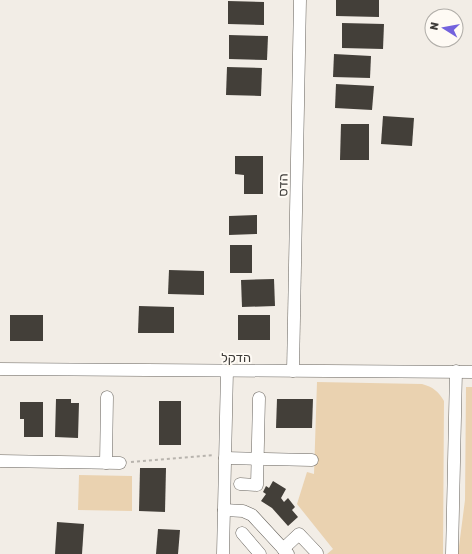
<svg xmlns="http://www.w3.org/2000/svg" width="472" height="554" font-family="Rubik,'Noto Sans Hebrew',sans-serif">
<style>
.green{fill:#ead2b0}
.building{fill:#433f39}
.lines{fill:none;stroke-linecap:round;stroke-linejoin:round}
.minor-casing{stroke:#68645e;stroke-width:13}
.path{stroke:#b8b4ae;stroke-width:2;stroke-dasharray:3 3;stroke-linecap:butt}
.minor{stroke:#fff;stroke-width:12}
.labels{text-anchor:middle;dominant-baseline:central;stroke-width:4;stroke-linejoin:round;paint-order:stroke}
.street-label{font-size:13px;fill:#3c3a37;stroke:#fefaf4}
</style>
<rect width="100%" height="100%" fill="#f2ede6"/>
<!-- green -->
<g class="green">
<path d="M317,382L422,384C433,387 438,391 444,401L443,554H327L333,549L297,504L307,472L314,474Z"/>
<polygon points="466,387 472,387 472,554 458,554 465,500"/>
<polygon points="79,475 132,476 132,511 78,510"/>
</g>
<!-- building -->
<g class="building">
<polygon points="336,0 379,0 379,17 336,16"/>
<polygon points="228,1 264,2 264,25 228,24"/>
<polygon points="342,23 384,24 383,49 342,48"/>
<polygon points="229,35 268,36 267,60 229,59"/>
<polygon points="334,54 371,56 370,78 333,77"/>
<polygon points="227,67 262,68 261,96 226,95"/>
<polygon points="336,84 374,86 372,110 335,108"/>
<polygon points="383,116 414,118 412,146 381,144"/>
<polygon points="341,124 369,124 369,160 340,160"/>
<polygon points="235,156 263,156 263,194 244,194 244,175 235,174"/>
<polygon points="257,215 257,234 229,235 229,216"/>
<rect x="230" y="245" width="22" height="28"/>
<polygon points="169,270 204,271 204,295 168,294"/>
<polygon points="274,279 275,306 242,307 241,280"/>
<polygon points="139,306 174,307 174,333 138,333"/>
<rect x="10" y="315" width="33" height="26"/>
<rect x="238" y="315" width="32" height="25"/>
<polygon points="56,399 71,399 71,403 79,403 78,438 55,437"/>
<polygon points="277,399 313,399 312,428 276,428"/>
<rect x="159" y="401" width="22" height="44"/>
<polygon points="20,402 43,402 43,437 24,437 24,419 20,419"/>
<polygon points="140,468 166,468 165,512 139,511"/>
<polygon points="273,481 286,489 281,498 284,502 288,498 295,507 292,510 298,517 288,526 272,508 261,501 266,494 263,492 266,486 269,488"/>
<polygon points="57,522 84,524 82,554 55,554"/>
<polygon points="158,529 180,530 178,554 156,554"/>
</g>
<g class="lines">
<!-- minor casing -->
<g class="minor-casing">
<g id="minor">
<polyline points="0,369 472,372"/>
<polyline points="293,371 300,0"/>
<polyline points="225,458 312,460"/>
<polyline points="0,461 120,463"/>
<polyline points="106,463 107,397"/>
<polyline points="240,484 257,485 259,398"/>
<polyline points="224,510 243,511 252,515 288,554"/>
<polyline points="242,533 260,554"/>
<polyline points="283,549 299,534 317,553"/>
<polyline points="223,554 227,371"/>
<polyline points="452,554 456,371"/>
</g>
</g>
<!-- path -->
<polyline class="path" points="131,462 214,455"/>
<!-- minor -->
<use href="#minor" class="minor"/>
</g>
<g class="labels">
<!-- street labels -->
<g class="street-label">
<text transform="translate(283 185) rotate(-89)">הדס</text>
<text x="236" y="357">הדקל</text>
</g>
</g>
<!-- north arrow -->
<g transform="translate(444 28) rotate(281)"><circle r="19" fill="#fefaf4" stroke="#b0ada8"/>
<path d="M0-3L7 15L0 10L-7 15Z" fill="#7362dd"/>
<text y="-6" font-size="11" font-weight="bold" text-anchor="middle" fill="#3c3a37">N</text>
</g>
</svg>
